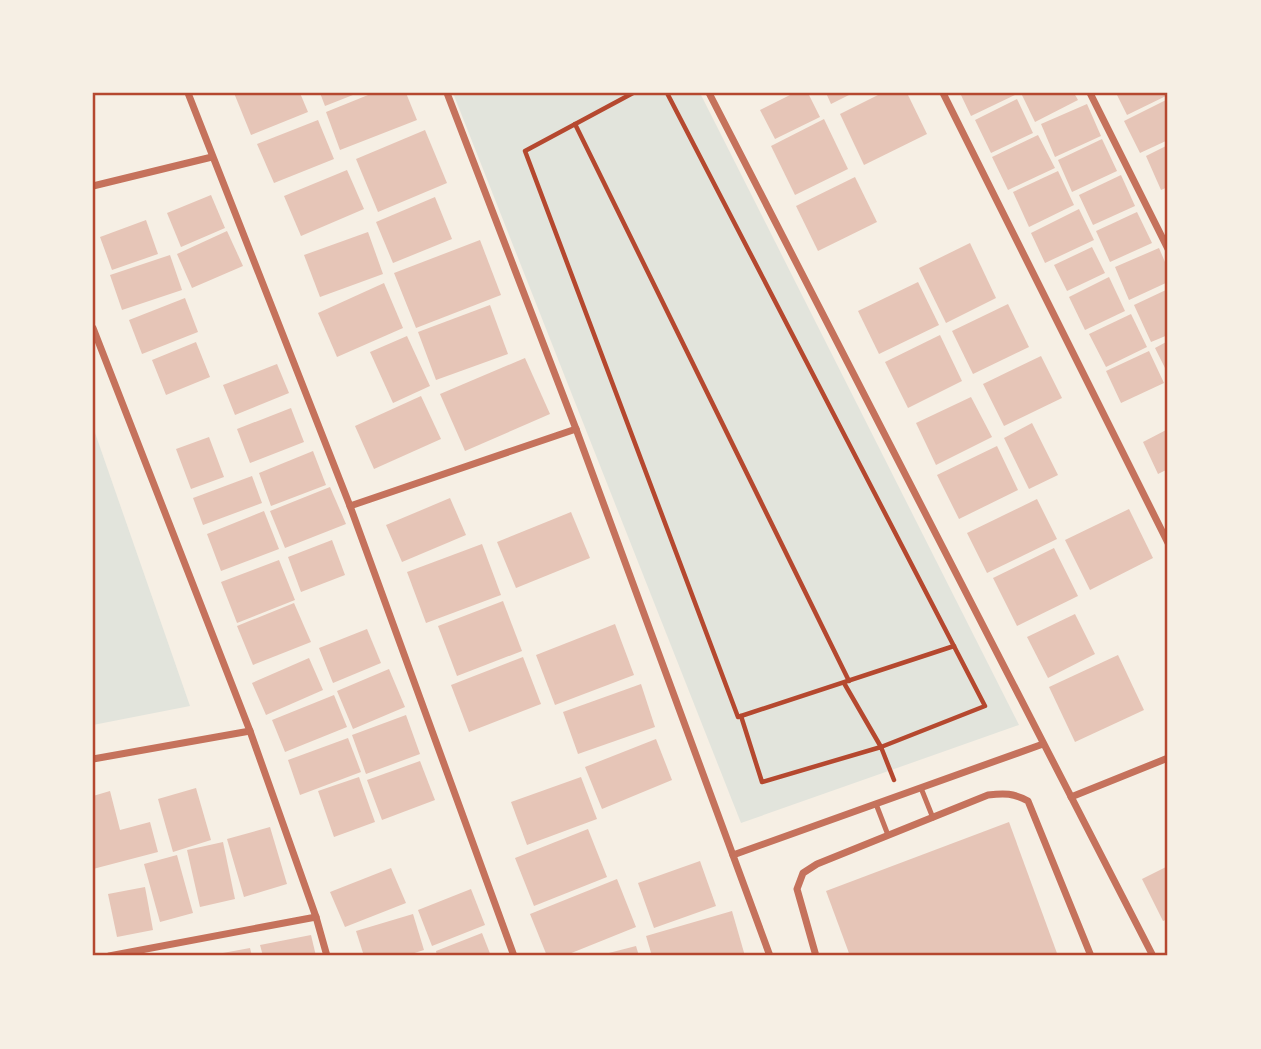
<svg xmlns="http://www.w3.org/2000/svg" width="1261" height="1049" font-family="'Noto Serif',serif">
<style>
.green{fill:#e2e4dc}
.building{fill:#e6c5b7}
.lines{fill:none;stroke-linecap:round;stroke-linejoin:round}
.path{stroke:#b5482f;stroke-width:4.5}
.service{stroke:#c5725c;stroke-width:5}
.minor{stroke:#c5725c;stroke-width:7}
.neatline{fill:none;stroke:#b5482f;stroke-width:2.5}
</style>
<rect width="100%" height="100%" fill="#f6efe4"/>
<!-- green -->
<g class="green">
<polygon points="453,93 700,93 1019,725 741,823"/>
<polygon points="93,427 190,706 93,725"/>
</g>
<!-- building -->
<g class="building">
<polygon points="234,93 300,93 308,112 251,135"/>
<polygon points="320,93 358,93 325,106"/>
<polygon points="373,93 406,93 417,120 340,150 326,112"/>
<polygon points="794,93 808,93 820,117 775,139 760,110"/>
<polygon points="826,93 853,93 831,104"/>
<polygon points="882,93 907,93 927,134 864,165 840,114"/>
<polygon points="960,93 1019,93 971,116"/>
<polygon points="1021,93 1074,93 1078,100 1035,122"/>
<polygon points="1116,93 1168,93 1168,95 1127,115"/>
<polygon points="1017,99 1033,133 991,153 975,120"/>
<polygon points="1168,99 1168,140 1140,153 1124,121"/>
<polygon points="1087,104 1101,136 1055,157 1041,124"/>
<polygon points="824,119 848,169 795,195 771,146"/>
<polygon points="318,120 334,159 274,183 257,144"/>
<polygon points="425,130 447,183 378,212 356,159"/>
<polygon points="1038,135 1055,168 1008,190 992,157"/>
<polygon points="1102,139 1117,171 1072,192 1058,160"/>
<polygon points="1168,145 1168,187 1161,190 1146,156"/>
<polygon points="347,170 364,209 301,236 284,196"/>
<polygon points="1058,171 1074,205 1029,227 1013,192"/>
<polygon points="1121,175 1135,206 1093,225 1079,195"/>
<polygon points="855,177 877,222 818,251 796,206"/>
<polygon points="211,195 225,228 181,247 167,213"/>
<polygon points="435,197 452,239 393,263 376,222"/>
<polygon points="1079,209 1094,240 1045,263 1031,233"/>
<polygon points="1137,212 1152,243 1110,262 1096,231"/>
<polygon points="146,220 158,254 112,270 100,237"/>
<polygon points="227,231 243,266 192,288 177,254"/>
<polygon points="368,232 383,274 320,297 304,255"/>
<polygon points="480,240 501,295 416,328 394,273"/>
<polygon points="970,243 996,298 946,323 919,268"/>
<polygon points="1092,247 1105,273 1067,291 1054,265"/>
<polygon points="1159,248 1168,269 1168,282 1129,300 1115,267"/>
<polygon points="170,255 182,290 122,310 110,275"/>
<polygon points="1109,277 1125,311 1085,330 1069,297"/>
<polygon points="918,282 939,325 879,354 858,311"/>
<polygon points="384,283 403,328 337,357 318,313"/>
<polygon points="1168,289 1168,335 1151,342 1134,305"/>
<polygon points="185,298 198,332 142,354 129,320"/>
<polygon points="1008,304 1029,347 973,374 952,331"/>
<polygon points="490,305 508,354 436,380 418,332"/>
<polygon points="1131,314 1147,347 1106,367 1089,334"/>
<polygon points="940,335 962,381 908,408 885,362"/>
<polygon points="407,336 430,386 393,403 370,352"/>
<polygon points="1168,341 1168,369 1166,370 1155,348"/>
<polygon points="196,342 210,377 166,395 152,360"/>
<polygon points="1149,351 1164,383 1121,403 1106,371"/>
<polygon points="1041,356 1062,398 1004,426 983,384"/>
<polygon points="525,358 550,414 465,451 440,394"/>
<polygon points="277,364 289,393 235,415 223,385"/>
<polygon points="421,396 441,439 374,469 355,426"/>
<polygon points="971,397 992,437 936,465 916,423"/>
<polygon points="291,408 304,442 250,463 237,429"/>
<polygon points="1032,423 1058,475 1029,489 1004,438"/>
<polygon points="1168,429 1168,469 1158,474 1143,442"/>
<polygon points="209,437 224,477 191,489 176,449"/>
<polygon points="997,446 1018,490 959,519 937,475"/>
<polygon points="313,451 326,485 271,506 259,473"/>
<polygon points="252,476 262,503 203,525 193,498"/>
<polygon points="330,487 346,524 285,548 270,511"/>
<polygon points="450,498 466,535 402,562 386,525"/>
<polygon points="1037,499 1057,539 987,573 967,533"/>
<polygon points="1129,509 1153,558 1090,590 1065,540"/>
<polygon points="264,511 279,549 221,571 207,534"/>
<polygon points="571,512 590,558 516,588 497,542"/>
<polygon points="332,540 345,575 301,592 288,557"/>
<polygon points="482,544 501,595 426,623 407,572"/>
<polygon points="1054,548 1078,596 1017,626 993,578"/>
<polygon points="279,560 295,600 237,623 221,582"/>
<polygon points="503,601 522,651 457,676 438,626"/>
<polygon points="294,603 311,642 253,665 237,626"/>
<polygon points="1075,614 1095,654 1048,678 1027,637"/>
<polygon points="615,624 634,675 555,705 536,655"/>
<polygon points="367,629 381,663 333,683 319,648"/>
<polygon points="1118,655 1144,710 1075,742 1049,687"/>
<polygon points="523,657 541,704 469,732 451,685"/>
<polygon points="309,658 323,690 266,715 252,683"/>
<polygon points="389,669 405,707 353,729 337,691"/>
<polygon points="641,684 655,727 578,754 563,712"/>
<polygon points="334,695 347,727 285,752 272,720"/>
<polygon points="406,715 420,754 366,774 352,735"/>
<polygon points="348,738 361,772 300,795 288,760"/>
<polygon points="656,739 672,780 602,809 585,767"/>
<polygon points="420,761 435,800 382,820 367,780"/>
<polygon points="359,777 375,822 334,837 318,791"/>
<polygon points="581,777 597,819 527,845 511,802"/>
<polygon points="196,788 211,840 173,852 158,799"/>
<polygon points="110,791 120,830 150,822 158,852 93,869 93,796"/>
<polygon points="1009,822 1058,956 850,956 826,891"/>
<polygon points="270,827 287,884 244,897 227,839"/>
<polygon points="588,829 607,877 534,906 515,858"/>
<polygon points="223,842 235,899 200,907 187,850"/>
<polygon points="177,855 193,913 160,922 144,864"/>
<polygon points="700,861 716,906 654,928 638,883"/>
<polygon points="1168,866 1168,919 1163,921 1142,879"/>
<polygon points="391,868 406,903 345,927 330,892"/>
<polygon points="617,879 636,927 564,956 547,956 530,914"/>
<polygon points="145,887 153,930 117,937 108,894"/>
<polygon points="471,889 485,925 432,946 418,910"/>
<polygon points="732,911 745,956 652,956 646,936"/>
<polygon points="413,914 424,950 405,956 364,956 356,931"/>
<polygon points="482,933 491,956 437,956 436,951"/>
<polygon points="311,935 316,956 263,956 260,945"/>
<polygon points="636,946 639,956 601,956 601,955"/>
<polygon points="250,948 252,956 212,956 212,955"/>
</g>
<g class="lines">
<!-- path -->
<g class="path">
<polyline points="633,93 525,151 738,717 954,646"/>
<polyline points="667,93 985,706 881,747 844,683"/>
<polyline points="575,124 849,681"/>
<polyline points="741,716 762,782 881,747 894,780"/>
</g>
<!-- service -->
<g class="service">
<polyline points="921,788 933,818"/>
<polyline points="876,804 888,835"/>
</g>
<!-- minor -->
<g class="minor">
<polyline points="188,93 350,506 514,956"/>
<polyline points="447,93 576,429 770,956"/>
<polyline points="709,93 1153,956"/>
<polyline points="943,93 1168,543"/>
<polyline points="1090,93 1168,249"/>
<polyline points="93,186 212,157"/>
<polyline points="93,328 250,731 316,917 327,956"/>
<polyline points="350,506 576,429"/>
<polyline points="93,759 250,731"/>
<polyline points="1071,797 1168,758"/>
<polyline points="733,855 1043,744"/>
<polyline points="109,956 316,917"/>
<path d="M816,956L797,889L803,873L817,864L988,795C1004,793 1014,793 1028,801L1091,956"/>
</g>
</g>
<!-- border -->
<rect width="1261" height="1049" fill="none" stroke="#f6efe4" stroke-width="189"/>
<rect x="94" y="94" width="1072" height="860" class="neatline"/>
</svg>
